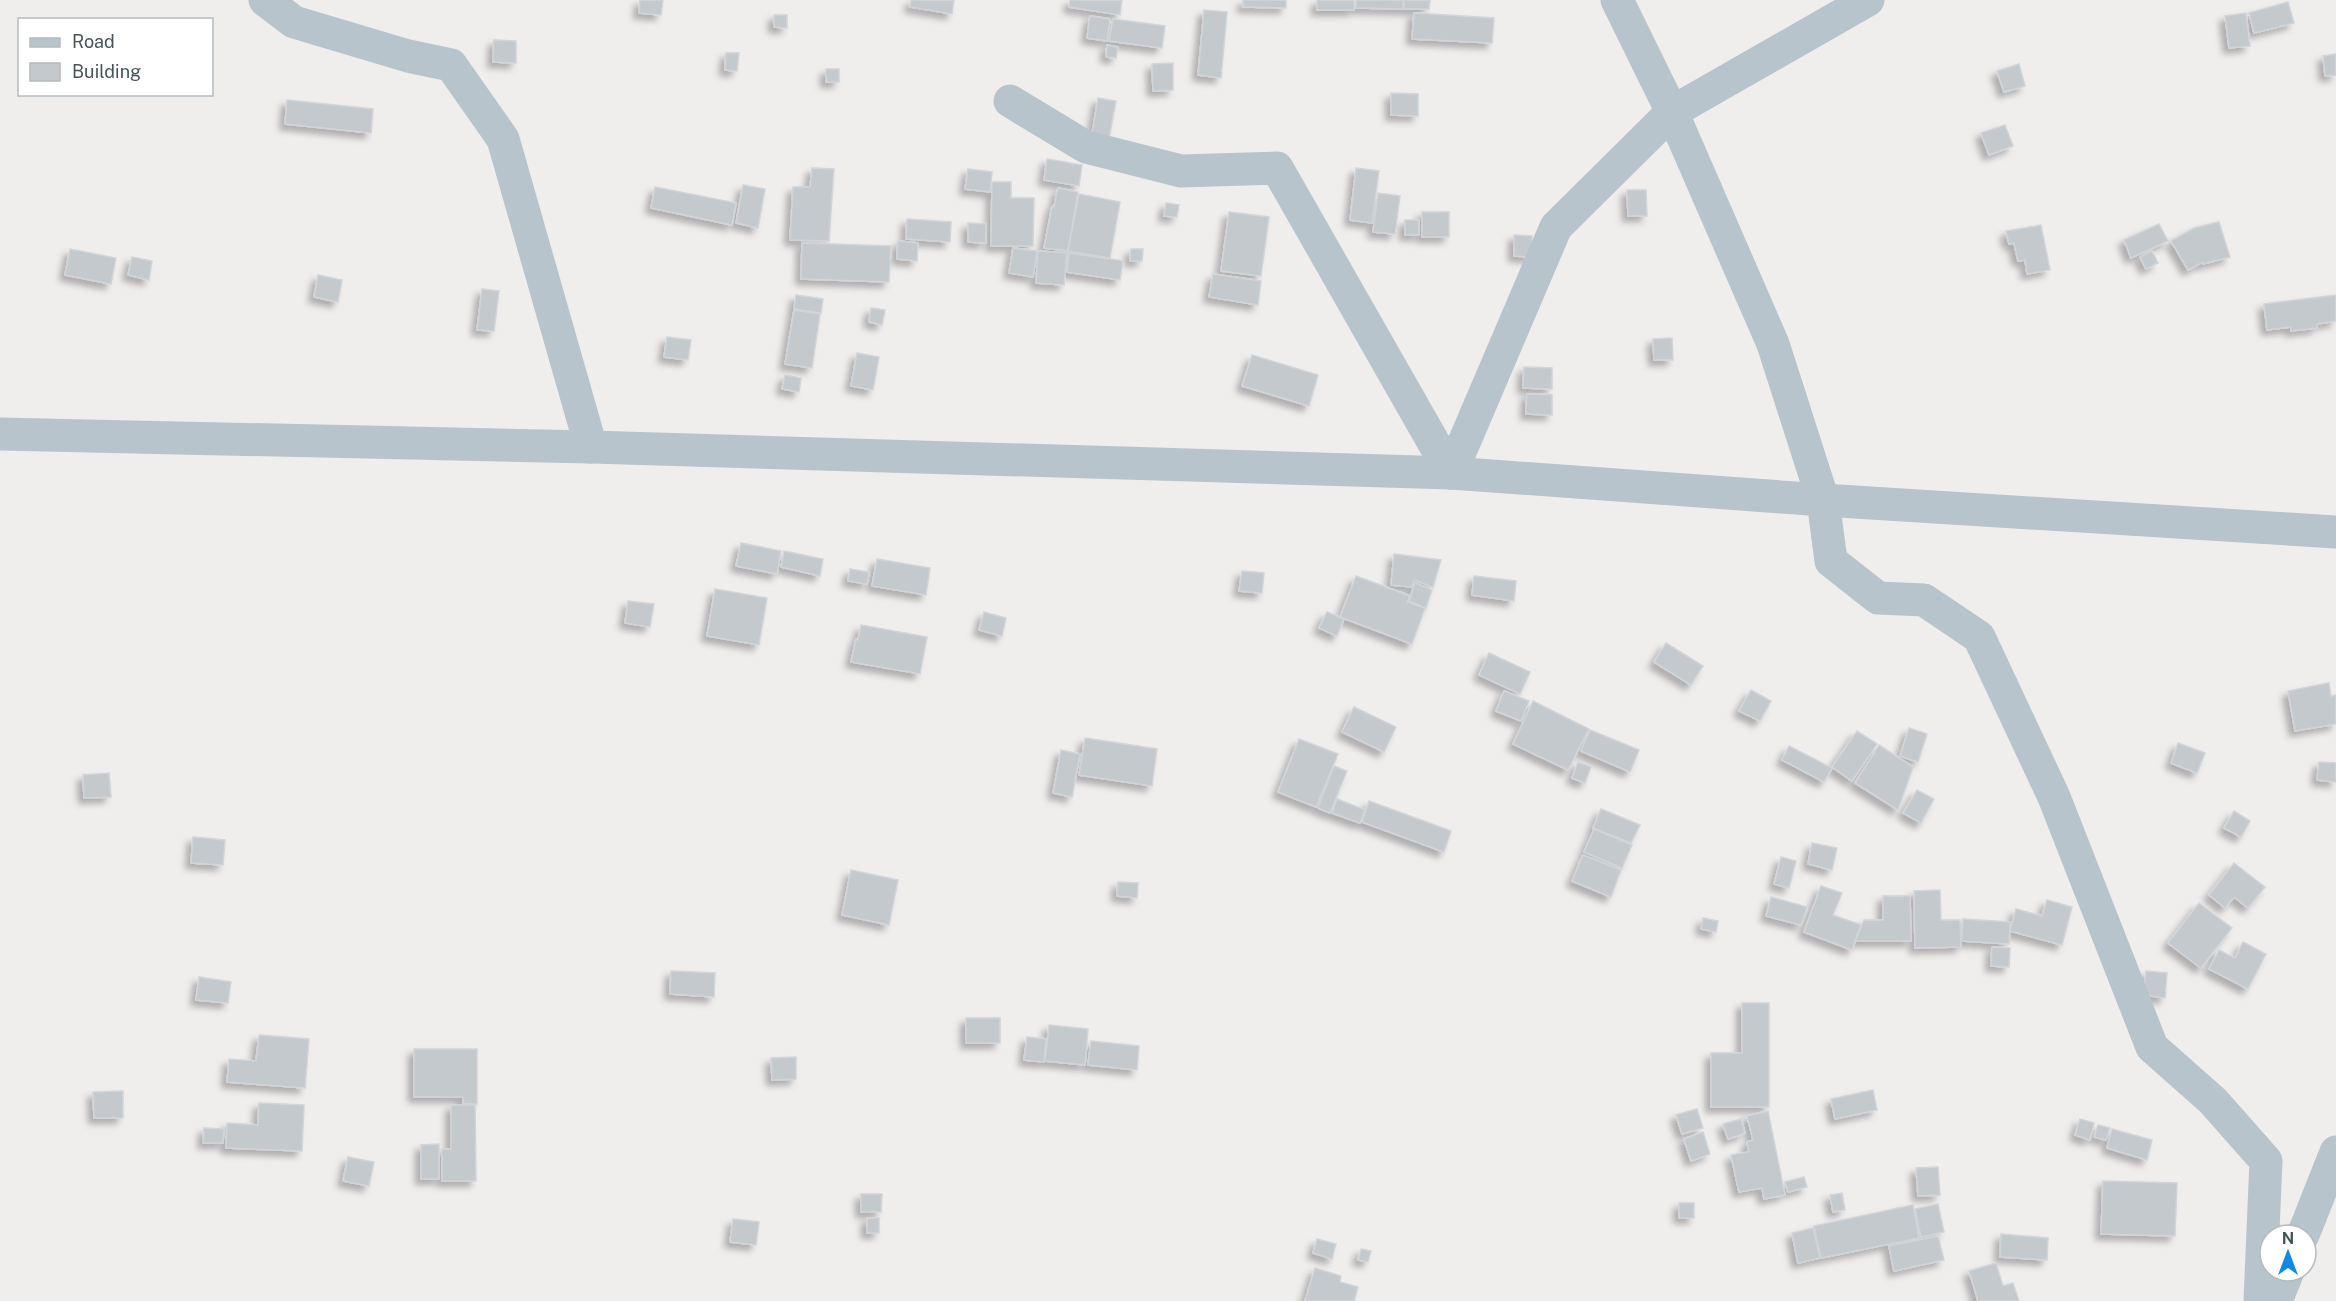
<svg xmlns="http://www.w3.org/2000/svg" width="2336" height="1301" font-family="'Public Sans',sans-serif">
<style>
.building{fill:#c4c9cd;stroke:#d1d4d9;stroke-width:1.5;filter:url(#shadow)}
.lines{fill:none;stroke-linecap:round;stroke-linejoin:round}
.street{stroke:#b8c4cb;stroke-width:33}
</style>
<defs>
<filter id="shadow"><feDropShadow dx="-5.5" dy="5.5" stdDeviation="3" flood-color="#0004"/></filter>
</defs>
<rect width="100%" height="100%" fill="#f0eded"/>
<!-- building -->
<g class="building">
<polygon points="640,0 663,0 661,15 639,13"/>
<polygon points="911,0 954,0 952,14 910,7"/>
<polygon points="1070,0 1122,0 1120,15 1069,7"/>
<polygon points="1243,0 1286,0 1286,8 1243,7"/>
<rect x="1317" y="0" width="37" height="10"/>
<polygon points="1356,0 1403,0 1403,9 1356,8"/>
<polygon points="1404,0 1430,0 1429,9 1404,9"/>
<polygon points="2288,2 2294,23 2254,33 2249,13"/>
<polygon points="1204,10 1227,12 1221,78 1198,75"/>
<polygon points="1414,13 1494,18 1492,43 1412,39"/>
<polygon points="2246,13 2250,46 2229,48 2225,16"/>
<polygon points="774,15 787,15 787,28 774,27"/>
<polygon points="1090,16 1110,19 1107,41 1087,38"/>
<polygon points="1113,19 1165,26 1162,48 1109,41"/>
<polygon points="494,40 516,41 516,63 493,62"/>
<polygon points="1107,45 1118,47 1116,58 1106,57"/>
<polygon points="726,53 739,53 737,71 725,70"/>
<polygon points="2336,54 2336,75 2325,76 2323,56"/>
<polygon points="1173,63 1173,90 1153,91 1152,64"/>
<polygon points="2019,64 2025,86 2004,92 1997,71"/>
<rect x="826" y="69" width="13" height="13"/>
<polygon points="1391,93 1418,94 1418,116 1391,115"/>
<polygon points="1098,98 1116,101 1108,144 1091,140"/>
<polygon points="287,100 373,109 371,133 285,124"/>
<polygon points="2005,125 2013,146 1989,155 1981,133"/>
<polygon points="1047,159 1082,165 1079,186 1044,180"/>
<polygon points="812,168 834,169 829,241 790,240 793,187 810,187"/>
<polygon points="1356,168 1379,171 1372,223 1350,220"/>
<polygon points="968,169 992,172 990,192 965,189"/>
<polygon points="992,182 1011,182 1011,198 1034,198 1033,246 991,246"/>
<polygon points="743,185 765,189 758,228 736,223"/>
<polygon points="655,187 736,203 732,225 651,208"/>
<polygon points="1058,188 1078,192 1068,251 1044,248 1052,206 1054,207"/>
<polygon points="1627,190 1646,190 1647,216 1628,216"/>
<polygon points="1378,193 1400,196 1395,234 1373,232"/>
<polygon points="1079,194 1120,202 1110,258 1068,251"/>
<polygon points="1166,203 1179,205 1177,217 1164,216"/>
<polygon points="1229,212 1269,217 1261,276 1221,271"/>
<rect x="1422" y="212" width="27" height="25"/>
<polygon points="907,219 951,222 950,242 906,239"/>
<rect x="1405" y="220" width="14" height="15"/>
<polygon points="2219,222 2230,257 2203,264 2203,262 2188,270 2171,241 2194,228"/>
<polygon points="968,223 986,224 986,243 968,242"/>
<polygon points="2159,224 2168,241 2131,258 2124,240"/>
<polygon points="2041,225 2050,270 2027,274 2025,260 2018,261 2014,243 2009,244 2006,231"/>
<polygon points="1514,235 1532,236 1532,257 1514,256"/>
<polygon points="898,241 918,243 917,261 897,259"/>
<polygon points="802,243 891,246 889,282 801,279"/>
<polygon points="1013,248 1037,251 1033,277 1009,273"/>
<polygon points="70,249 116,258 111,284 65,275"/>
<polygon points="1131,249 1143,249 1142,261 1130,261"/>
<polygon points="1038,251 1067,253 1064,285 1036,283"/>
<polygon points="2152,251 2158,263 2146,269 2140,257"/>
<polygon points="1069,253 1123,261 1120,280 1067,272"/>
<polygon points="132,257 152,261 149,280 128,275"/>
<polygon points="1213,274 1261,281 1258,305 1209,297"/>
<polygon points="318,275 342,280 338,302 314,297"/>
<polygon points="482,289 499,291 494,331 477,330"/>
<polygon points="796,295 823,299 821,313 794,309"/>
<polygon points="2336,295 2336,321 2317,324 2317,328 2291,331 2291,327 2267,330 2264,304"/>
<polygon points="871,308 885,310 882,325 869,322"/>
<polygon points="794,310 820,314 812,368 785,364"/>
<polygon points="667,337 691,340 688,360 664,357"/>
<polygon points="1672,338 1673,360 1654,360 1653,339"/>
<polygon points="857,353 879,357 873,390 851,386"/>
<polygon points="1252,355 1318,375 1309,406 1242,386"/>
<polygon points="1524,367 1552,368 1552,389 1523,388"/>
<polygon points="785,375 801,378 799,392 782,389"/>
<polygon points="1527,394 1552,395 1552,415 1526,414"/>
<polygon points="741,543 781,551 777,574 736,566"/>
<polygon points="784,551 823,559 820,576 781,567"/>
<polygon points="1394,554 1441,560 1433,587 1414,580 1412,587 1391,585"/>
<polygon points="877,559 930,568 926,595 872,586"/>
<polygon points="850,569 869,572 867,584 848,581"/>
<polygon points="1242,571 1264,573 1262,593 1239,591"/>
<polygon points="1356,576 1410,596 1407,602 1425,608 1412,644 1340,617"/>
<polygon points="1474,576 1516,581 1514,601 1472,595"/>
<polygon points="1415,583 1432,590 1426,608 1409,601"/>
<polygon points="715,589 767,598 759,645 707,636"/>
<polygon points="628,601 654,604 650,627 625,623"/>
<polygon points="984,612 1006,618 1002,636 979,630"/>
<polygon points="1327,612 1344,619 1337,636 1319,628"/>
<polygon points="861,625 927,637 920,674 851,662 856,639 858,640"/>
<polygon points="1666,643 1703,666 1691,685 1654,662"/>
<polygon points="1489,653 1530,672 1520,694 1479,675"/>
<polygon points="2329,683 2331,696 2336,695 2336,724 2295,731 2288,691"/>
<polygon points="1751,690 1771,701 1760,721 1739,711"/>
<polygon points="1504,691 1529,701 1521,721 1496,711"/>
<polygon points="1533,701 1589,729 1568,770 1513,744"/>
<polygon points="1354,707 1396,727 1384,752 1342,732"/>
<polygon points="1909,728 1927,734 1918,762 1900,756"/>
<polygon points="1590,730 1639,750 1630,772 1581,751"/>
<polygon points="1857,731 1877,744 1852,781 1832,767"/>
<polygon points="1085,738 1157,749 1152,786 1079,775"/>
<polygon points="1299,739 1338,754 1316,807 1278,792"/>
<polygon points="2178,743 2205,753 2197,773 2171,763"/>
<polygon points="1879,745 1913,767 1898,810 1855,783"/>
<polygon points="1789,746 1832,768 1824,782 1782,760"/>
<polygon points="1061,750 1080,754 1072,797 1053,793"/>
<polygon points="1578,762 1591,767 1585,783 1572,778"/>
<polygon points="2319,762 2336,763 2336,782 2317,780"/>
<polygon points="1334,766 1347,771 1330,813 1318,808"/>
<polygon points="109,773 111,797 84,798 83,775"/>
<polygon points="1917,790 1934,799 1921,823 1903,813"/>
<polygon points="1337,799 1365,810 1360,823 1332,813"/>
<polygon points="1369,801 1451,831 1444,852 1362,822"/>
<polygon points="1601,809 1640,825 1631,843 1593,828"/>
<polygon points="2234,811 2250,821 2241,837 2224,828"/>
<polygon points="1594,829 1632,845 1622,868 1584,852"/>
<polygon points="193,837 225,840 223,865 191,863"/>
<polygon points="1812,843 1837,848 1832,870 1808,864"/>
<polygon points="1583,855 1621,870 1611,897 1572,881"/>
<polygon points="1781,857 1796,861 1789,888 1774,884"/>
<polygon points="2234,863 2265,887 2248,908 2234,897 2225,908 2209,895"/>
<polygon points="851,870 898,880 889,925 842,915"/>
<polygon points="1118,882 1138,883 1137,898 1117,896"/>
<polygon points="1821,886 1842,893 1833,915 1861,925 1852,950 1804,932"/>
<polygon points="1940,890 1941,920 1960,920 1961,947 1915,948 1914,891"/>
<polygon points="1883,896 1910,896 1911,941 1855,941 1864,920 1883,920"/>
<polygon points="1771,897 1807,907 1801,925 1766,916"/>
<polygon points="2047,900 2072,907 2062,945 2010,931 2016,909 2042,916"/>
<polygon points="2199,903 2232,928 2201,968 2168,943"/>
<polygon points="1703,918 1718,921 1716,932 1701,929"/>
<polygon points="1963,919 2010,922 2009,944 1962,941"/>
<polygon points="2243,942 2266,954 2248,989 2209,969 2219,950 2235,958"/>
<polygon points="1992,947 2010,948 2009,967 1991,966"/>
<polygon points="671,971 715,973 714,997 670,994"/>
<polygon points="2146,971 2167,973 2165,998 2143,995"/>
<polygon points="199,977 231,982 228,1003 196,1000"/>
<polygon points="1742,1003 1769,1003 1769,1107 1711,1107 1711,1053 1742,1053"/>
<rect x="966" y="1018" width="34" height="25"/>
<polygon points="1049,1025 1088,1029 1085,1065 1045,1061"/>
<polygon points="259,1035 309,1039 305,1088 227,1082 229,1059 256,1061"/>
<polygon points="1027,1037 1046,1039 1044,1062 1024,1060"/>
<polygon points="1091,1041 1139,1046 1137,1070 1088,1065"/>
<polygon points="414,1049 477,1049 477,1104 463,1104 463,1097 414,1097"/>
<polygon points="796,1057 796,1079 772,1080 771,1058"/>
<polygon points="1873,1090 1877,1110 1835,1119 1831,1099"/>
<polygon points="123,1091 123,1118 94,1118 93,1092"/>
<polygon points="259,1103 304,1105 302,1151 226,1148 227,1123 258,1125"/>
<polygon points="451,1105 475,1105 476,1181 442,1181 442,1149 451,1149"/>
<polygon points="1697,1109 1703,1128 1682,1134 1676,1115"/>
<polygon points="1768,1111 1785,1195 1764,1199 1762,1188 1739,1192 1731,1155 1749,1152 1747,1142 1753,1140 1747,1116"/>
<polygon points="1741,1119 1745,1133 1728,1139 1723,1124"/>
<polygon points="2080,1119 2094,1123 2090,1140 2075,1135"/>
<polygon points="2098,1125 2110,1128 2106,1140 2094,1137"/>
<polygon points="204,1128 224,1129 223,1143 203,1143"/>
<polygon points="2112,1129 2152,1140 2147,1160 2107,1148"/>
<polygon points="1703,1132 1710,1154 1691,1161 1684,1139"/>
<polygon points="439,1144 439,1179 421,1179 421,1145"/>
<polygon points="348,1157 374,1162 369,1186 343,1181"/>
<polygon points="1938,1167 1940,1195 1918,1196 1916,1168"/>
<polygon points="1804,1177 1807,1187 1788,1192 1785,1182"/>
<polygon points="2103,1181 2177,1183 2175,1236 2101,1234"/>
<polygon points="1842,1193 1845,1210 1833,1212 1830,1195"/>
<polygon points="861,1194 882,1194 881,1212 861,1212"/>
<rect x="1679" y="1203" width="15" height="15"/>
<polygon points="1938,1204 1944,1232 1921,1237 1915,1209"/>
<polygon points="1913,1205 1919,1238 1821,1258 1814,1226"/>
<rect x="867" y="1218" width="12" height="15"/>
<polygon points="733,1219 759,1222 756,1245 730,1242"/>
<polygon points="1813,1228 1820,1258 1798,1263 1792,1233"/>
<polygon points="2001,1234 2048,1238 2047,1260 2000,1257"/>
<polygon points="1938,1236 1944,1260 1894,1271 1889,1246"/>
<polygon points="1317,1239 1336,1244 1332,1259 1313,1253"/>
<polygon points="1361,1249 1371,1251 1368,1262 1358,1260"/>
<polygon points="1996,1263 2003,1286 2013,1283 2019,1301 1978,1301 1969,1271"/>
<polygon points="1315,1268 1341,1276 1340,1282 1358,1287 1354,1301 1305,1301"/>
</g>
<g class="lines">
<!-- street -->
<g class="street">
<polyline points="265,0 294,22 408,56 451,65 503,139 591,447"/>
<polyline points="1617,0 1672,112 1773,344 1823,500 1831,561 1878,598 1924,600 1979,637 2054,797 2152,1047 2213,1101 2266,1161 2260,1301"/>
<polyline points="1010,101 1086,147 1181,171 1277,168 1451,473"/>
<polyline points="0,434 591,447 1451,473 1823,500 2336,532"/>
<polyline points="1451,473 1556,227 1672,112 1868,0"/>
<polyline points="2303,1235 2336,1152"/>
<polyline points="2276,1301 2288,1271"/>
</g>
</g>
<!-- legend -->
<rect x="18" y="18" width="195" height="78" fill="#ffffff" stroke="#b5bbbd" stroke-width="1.5"/>
<rect x="30" y="38" width="30" height="9" fill="#b8c4cb" stroke="#b5bbbd" stroke-width="1.5"/>
<text x="72" y="48" font-size="18" fill="#45545b">Road</text>
<rect x="30" y="63" width="30" height="18" fill="#c4c9cd" stroke="#b5bbbd" stroke-width="1.5"/>
<text x="72" y="78" font-size="18" fill="#45545b">Building</text>
<!-- north arrow -->
<g transform="translate(2288 1253)"><circle r="28" fill="#ffffff" stroke="#b5bbbd" stroke-width="1.5"/>
<path d="M0-4.5L10 22L0 15L-10 22Z" fill="#1389e5"/>
<text y="-9" font-size="16" font-weight="bold" text-anchor="middle" fill="#45545b">N</text>
</g>
</svg>
